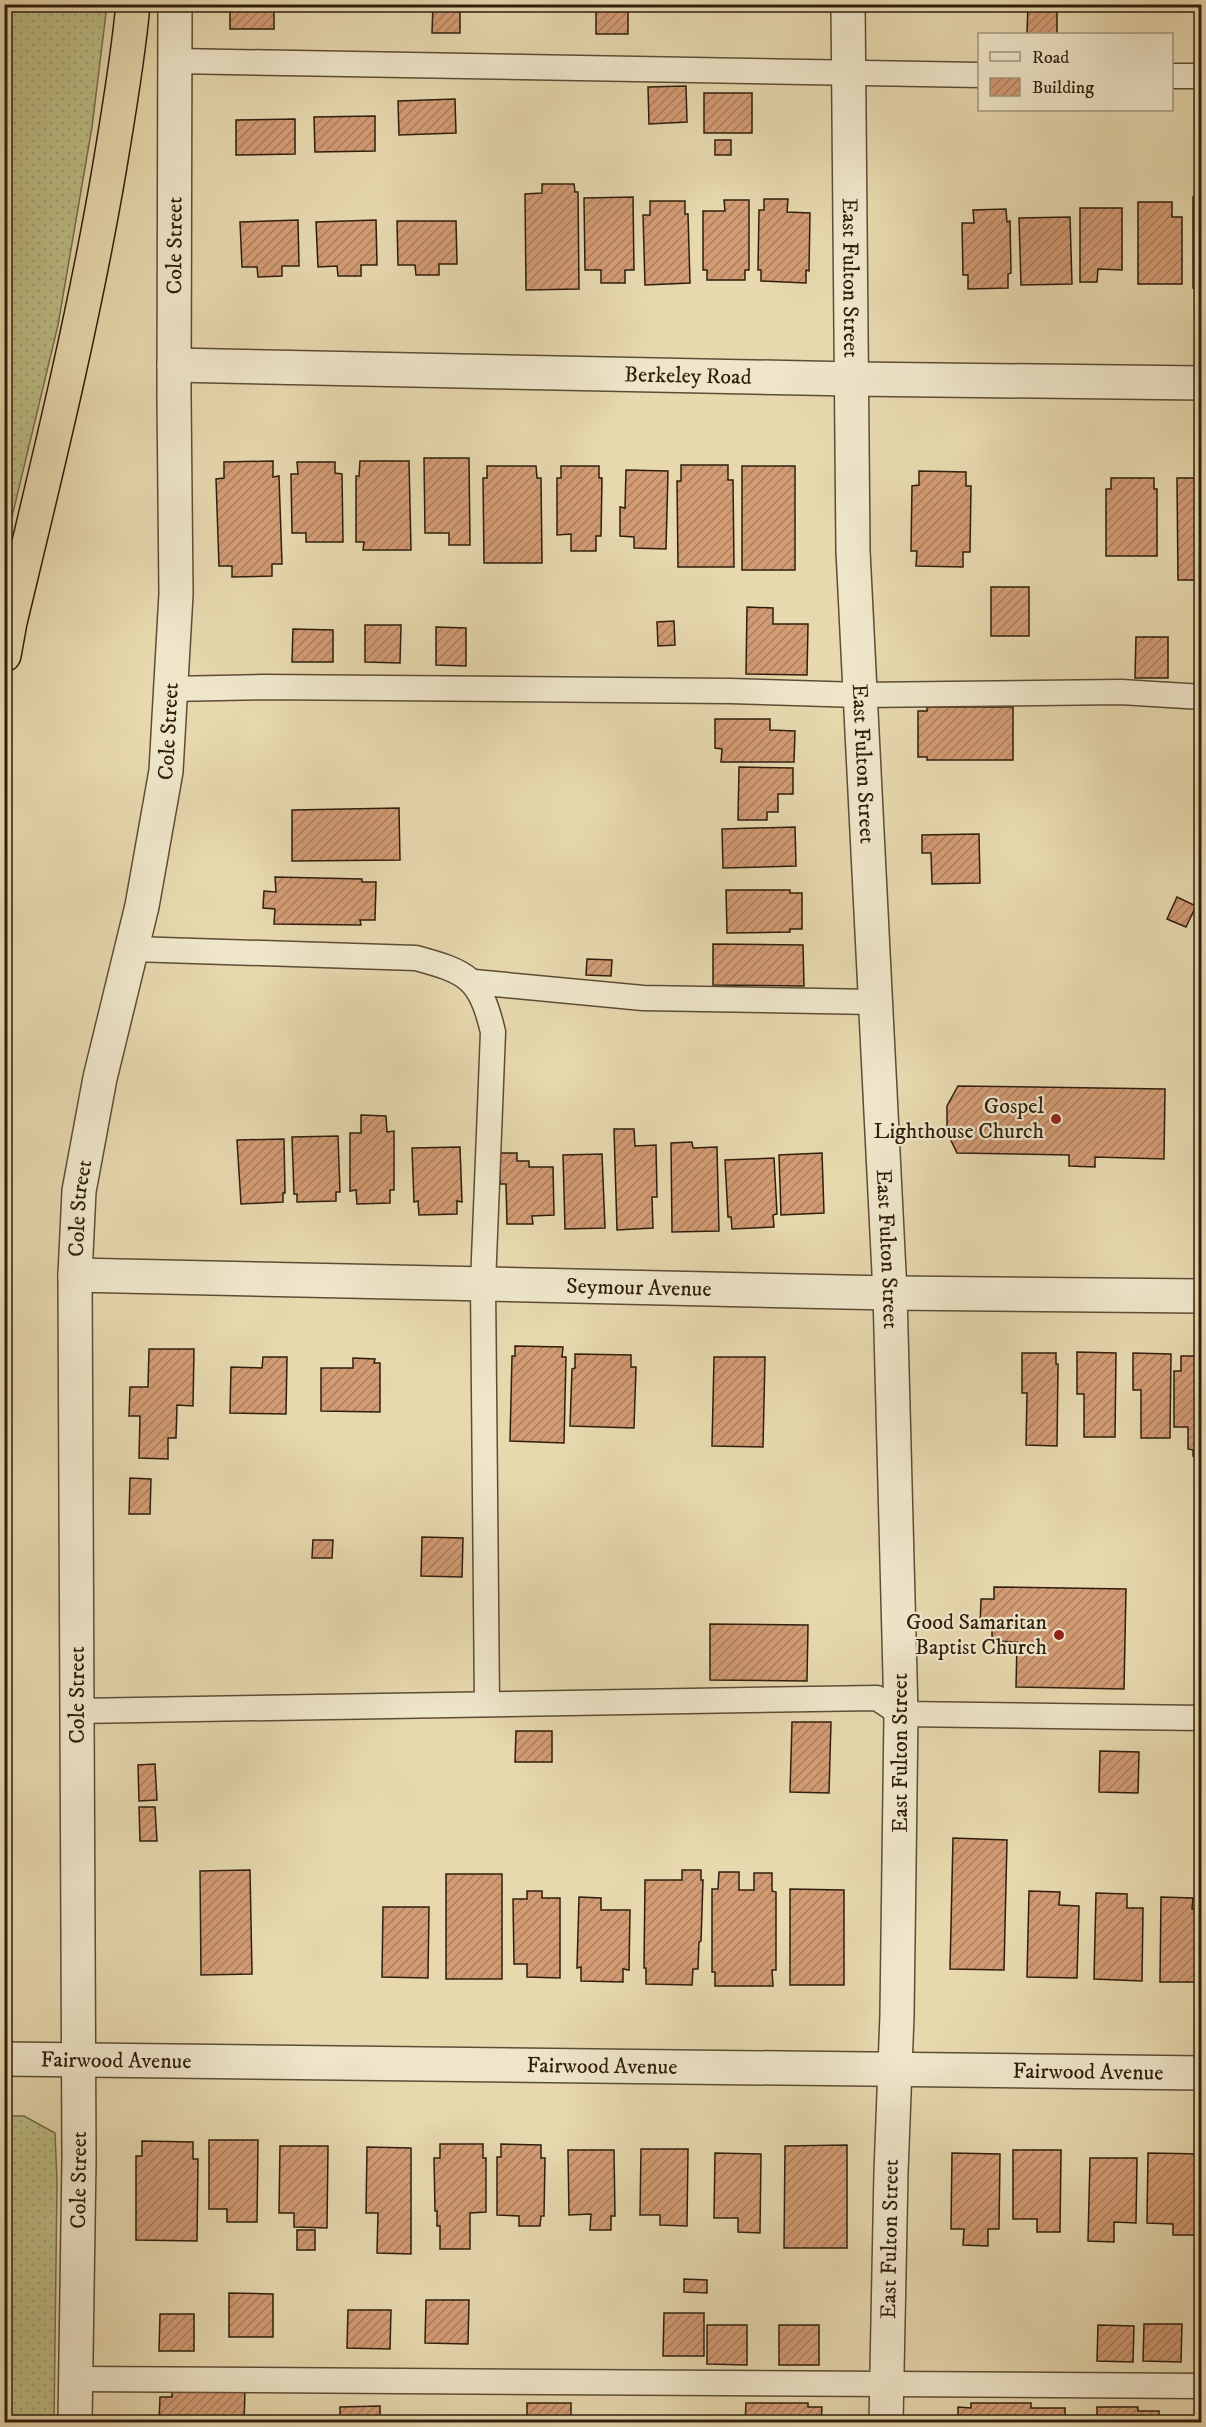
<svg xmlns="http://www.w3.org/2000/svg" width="1206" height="2427" font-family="'IM FELL DW Pica',serif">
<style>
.grass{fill:url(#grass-dots);stroke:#766e49;stroke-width:1.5}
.building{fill:url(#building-hatch);stroke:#2f1f0d;stroke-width:1.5}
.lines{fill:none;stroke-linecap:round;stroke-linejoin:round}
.service-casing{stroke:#5d4d35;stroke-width:27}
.minor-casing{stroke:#5d4d35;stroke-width:36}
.motorway-casing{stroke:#2f1f0d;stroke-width:36}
.service{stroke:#efe6ca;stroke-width:24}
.minor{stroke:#efe6ca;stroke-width:33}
.motorway{stroke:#e7d8ae;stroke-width:33}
.poi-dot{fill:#8f2418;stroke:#efe6ca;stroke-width:2}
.labels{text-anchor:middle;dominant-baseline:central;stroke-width:4.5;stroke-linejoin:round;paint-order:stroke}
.street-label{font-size:22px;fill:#2f1f0d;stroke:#efe6ca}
.poi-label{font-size:22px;fill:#2f1f0d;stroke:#efe6ca;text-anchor:end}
</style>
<defs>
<pattern id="grass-dots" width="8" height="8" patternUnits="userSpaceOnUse" patternTransform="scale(1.5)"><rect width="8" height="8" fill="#bdbc85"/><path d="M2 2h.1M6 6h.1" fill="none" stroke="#a3a172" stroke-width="1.8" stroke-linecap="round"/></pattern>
<pattern id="building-hatch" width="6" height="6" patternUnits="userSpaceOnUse" patternTransform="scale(1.5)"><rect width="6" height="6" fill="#d29b74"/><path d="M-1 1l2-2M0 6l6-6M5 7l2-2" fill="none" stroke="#ab7e5e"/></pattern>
</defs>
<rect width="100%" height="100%" fill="#e7d8ae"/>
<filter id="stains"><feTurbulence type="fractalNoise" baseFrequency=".00333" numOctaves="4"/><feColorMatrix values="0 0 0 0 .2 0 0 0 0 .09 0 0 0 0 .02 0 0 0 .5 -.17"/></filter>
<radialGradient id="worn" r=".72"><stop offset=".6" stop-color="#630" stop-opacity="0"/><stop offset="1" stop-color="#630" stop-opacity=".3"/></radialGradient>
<!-- grass -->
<g class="grass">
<polygon points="5,4 107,5 92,127 58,325 5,546"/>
<polygon points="5,2116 24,2116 55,2133 57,2182 54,2422 5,2422"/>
</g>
<!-- building -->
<g class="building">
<rect x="230" y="4" width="44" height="25"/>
<polygon points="433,4 460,4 460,33 432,33"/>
<rect x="596" y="4" width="32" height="30"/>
<polygon points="1028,4 1057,4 1057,34 1027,34"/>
<polygon points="686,86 687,122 649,124 648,87"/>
<rect x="704" y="93" width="48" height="40"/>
<polygon points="455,99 456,133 399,135 398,101"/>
<polygon points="375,116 375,151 315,152 314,117"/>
<polygon points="295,119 295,154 236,155 236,120"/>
<rect x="715" y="140" width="16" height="15"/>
<polygon points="542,184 574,184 575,192 578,192 579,289 526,290 525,194 542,193"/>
<polygon points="633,197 634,270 625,270 625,283 601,283 601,270 585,270 584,198"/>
<rect x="1193" y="197" width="9" height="91"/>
<polygon points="764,199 788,199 787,212 810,213 809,271 806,270 806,283 761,281 761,270 758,270 759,210 764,210"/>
<polygon points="724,200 749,200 749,270 745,270 745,280 707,280 707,270 703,270 703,211 725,211"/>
<polygon points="650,201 685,201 685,214 688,214 690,283 645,285 643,215 650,215"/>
<polygon points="1138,202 1172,202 1172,217 1182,217 1182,284 1138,284"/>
<polygon points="1080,208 1122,208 1122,270 1098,269 1097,282 1080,282"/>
<polygon points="1006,209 1007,222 1010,221 1011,273 1008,274 1008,288 968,289 968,275 963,275 962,223 974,223 973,210"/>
<polygon points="1070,217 1072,284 1021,285 1019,218"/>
<polygon points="298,220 299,266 282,266 282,276 258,277 257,267 242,267 240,222"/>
<polygon points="376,220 377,265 361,265 361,276 338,276 337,266 318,267 316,222"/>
<polygon points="397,221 456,221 457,264 439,264 439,275 416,275 415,265 398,265"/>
<polygon points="424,458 469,458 470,545 449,545 449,533 425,533"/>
<polygon points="273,461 273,477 279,476 282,564 272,564 272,576 232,577 232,566 219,566 216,479 224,478 224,462"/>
<polygon points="360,461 409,461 411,550 363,550 364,542 356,542 356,476 359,476"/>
<polygon points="297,462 335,462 335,473 342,474 343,542 306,542 306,533 292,533 291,474 298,474"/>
<polygon points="681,465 728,465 728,480 733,480 734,567 678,567 677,481 681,481"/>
<polygon points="487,466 536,466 537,478 541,478 542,563 484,563 483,478 487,478"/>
<polygon points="561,466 599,466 599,478 602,478 601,536 596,536 596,551 571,551 571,534 557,535 557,478 561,478"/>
<rect x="742" y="466" width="53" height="104"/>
<polygon points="626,470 668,471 666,549 634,548 634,537 620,536 620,507 625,508"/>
<polygon points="919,471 966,472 966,486 971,486 970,552 963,552 963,567 916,566 917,551 911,551 912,486 919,485"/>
<polygon points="1111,478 1154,478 1154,489 1157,489 1157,556 1106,556 1106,489 1111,489"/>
<polygon points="1177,478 1202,478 1202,580 1178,580"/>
<rect x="991" y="587" width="38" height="49"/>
<polygon points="747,607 773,608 773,624 808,624 807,675 746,674"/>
<polygon points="674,621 675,645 658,646 657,622"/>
<polygon points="365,625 401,625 400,663 365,662"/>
<polygon points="436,627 466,628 466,666 436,665"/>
<polygon points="293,629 333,630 333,662 292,662"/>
<polygon points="1136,637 1168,637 1168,678 1135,678"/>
<polygon points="927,707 1013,707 1013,760 927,760 927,757 918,757 918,711 927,711"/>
<polygon points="715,719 770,719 770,730 795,731 794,762 721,762 722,749 715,748"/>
<polygon points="739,767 793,768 793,794 778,794 778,812 767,812 767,820 738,820"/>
<polygon points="399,808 400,860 292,861 292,810"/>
<polygon points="795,827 796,866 723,868 722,829"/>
<polygon points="979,834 980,883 932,884 931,853 922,853 922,835"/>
<polygon points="275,877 362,879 362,882 376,882 375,920 360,920 361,925 274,924 275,909 263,908 264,891 276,892"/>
<polygon points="726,890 790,890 790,893 802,893 802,929 790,929 790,932 727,933"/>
<polygon points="1177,897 1196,906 1186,927 1167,919"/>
<polygon points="713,944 803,945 804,986 713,985"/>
<polygon points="587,959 612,960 611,976 586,975"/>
<polygon points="958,1086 1165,1089 1164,1159 1095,1157 1095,1167 1069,1166 1069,1155 957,1153 947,1132 947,1106"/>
<polygon points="361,1115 386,1116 387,1132 394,1131 394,1190 390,1190 390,1203 357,1204 356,1190 350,1191 350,1133 361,1133"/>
<polygon points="614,1129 634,1129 635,1146 656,1145 657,1197 652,1197 653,1228 617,1230"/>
<polygon points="338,1136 340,1192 336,1192 336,1201 297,1202 297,1194 294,1194 292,1137"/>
<polygon points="284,1139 285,1193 283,1193 283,1202 241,1204 237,1140"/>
<polygon points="692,1142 693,1148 717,1147 719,1231 672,1232 671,1143"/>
<polygon points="460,1147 462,1202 457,1201 457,1214 419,1215 418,1201 414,1202 412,1148"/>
<polygon points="500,1153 517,1153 517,1161 529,1161 529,1167 553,1167 554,1215 532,1216 533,1224 507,1224 506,1184 500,1184"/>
<polygon points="822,1153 824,1213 781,1215 779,1155"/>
<polygon points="602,1154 605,1228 565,1229 563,1155"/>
<polygon points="774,1158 777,1214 773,1215 774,1227 732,1229 731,1217 728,1217 725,1160"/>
<polygon points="515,1346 563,1347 562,1357 566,1357 564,1443 510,1441 512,1356 515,1356"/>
<polygon points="149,1349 194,1349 193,1406 177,1405 176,1438 168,1438 168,1459 139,1458 140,1416 129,1416 130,1387 148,1387"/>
<polygon points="1077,1352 1116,1353 1115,1437 1084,1437 1084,1394 1077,1394"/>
<polygon points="1022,1353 1056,1353 1056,1364 1058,1364 1057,1446 1026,1445 1027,1393 1022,1393"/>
<polygon points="1133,1353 1171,1354 1170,1438 1141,1438 1141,1390 1133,1390"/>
<polygon points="575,1354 631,1355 631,1367 636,1367 634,1428 570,1426 572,1369 575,1368"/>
<polygon points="1181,1356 1202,1356 1202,1456 1193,1456 1193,1450 1188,1449 1188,1427 1174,1427 1174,1371 1181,1371"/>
<polygon points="263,1357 287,1357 286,1414 230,1413 231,1367 262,1368"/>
<polygon points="714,1357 765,1357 763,1447 712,1446"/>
<polygon points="353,1358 375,1359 374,1363 380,1363 380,1412 321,1411 321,1368 353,1368"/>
<polygon points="130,1478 151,1479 150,1514 129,1514"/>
<polygon points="422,1537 463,1538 462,1577 421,1576"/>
<polygon points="313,1540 333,1540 332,1558 312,1558"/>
<polygon points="994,1587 1126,1589 1124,1689 1016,1687 1017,1642 992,1641 992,1629 980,1628 981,1599 994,1599"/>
<polygon points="710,1624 808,1625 807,1681 710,1680"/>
<polygon points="792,1722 831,1722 829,1793 790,1792"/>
<polygon points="516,1731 552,1731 552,1762 515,1762"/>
<polygon points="1100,1751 1139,1752 1138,1793 1099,1792"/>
<polygon points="155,1764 157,1800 139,1801 138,1765"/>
<polygon points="139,1807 155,1807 157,1841 140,1841"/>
<polygon points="953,1838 1007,1840 1004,1970 950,1969"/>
<polygon points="250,1870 252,1974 201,1975 200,1871"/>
<polygon points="682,1870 701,1870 701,1880 703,1880 701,1941 699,1942 698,1969 693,1969 692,1985 646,1984 646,1968 644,1968 645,1880 682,1880"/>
<polygon points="719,1872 739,1872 739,1890 754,1890 754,1873 772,1873 772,1891 776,1892 776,1970 772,1970 773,1986 715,1986 715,1972 712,1972 712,1889 718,1889"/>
<rect x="446" y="1874" width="56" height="105"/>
<polygon points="790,1889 844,1890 844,1985 790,1985"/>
<polygon points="527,1891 542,1891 542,1898 560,1898 560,1978 527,1977 527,1964 514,1964 513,1899 527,1899"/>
<polygon points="1029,1891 1060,1892 1059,1905 1079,1906 1077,1978 1027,1977"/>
<polygon points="1096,1893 1127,1894 1127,1908 1143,1908 1142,1981 1094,1979"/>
<polygon points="579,1897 601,1898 601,1910 630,1910 629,1970 623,1969 623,1982 581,1981 581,1967 577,1968"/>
<polygon points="1161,1897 1193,1898 1192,1909 1202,1909 1202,1982 1160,1982"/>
<polygon points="383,1907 429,1907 428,1978 382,1977"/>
<polygon points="209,2140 258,2140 257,2222 227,2222 227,2209 209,2209"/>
<polygon points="142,2141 193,2142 193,2159 198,2159 197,2241 136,2240 136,2156 142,2156"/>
<polygon points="440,2144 483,2144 483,2158 486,2158 486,2212 470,2213 470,2249 440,2249 440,2226 437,2226 437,2211 435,2211 434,2158 440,2158"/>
<polygon points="501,2144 541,2145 541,2158 545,2158 544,2216 541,2216 540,2226 519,2226 519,2216 497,2215 497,2157 501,2157"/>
<polygon points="847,2145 847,2248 784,2248 785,2146"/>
<polygon points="280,2146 328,2146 327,2228 294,2227 294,2213 279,2213"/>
<polygon points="367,2147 411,2148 411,2254 377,2253 378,2213 366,2213"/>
<polygon points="641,2149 688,2149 687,2226 660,2225 660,2215 640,2215"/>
<polygon points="568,2150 614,2150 615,2216 611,2216 611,2230 590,2230 591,2214 569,2215"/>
<polygon points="1013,2150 1061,2150 1060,2232 1037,2232 1037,2219 1013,2219"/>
<polygon points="715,2153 761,2154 760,2233 738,2232 738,2218 714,2218"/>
<polygon points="952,2153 1000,2154 999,2229 988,2229 988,2246 963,2245 964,2229 951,2229"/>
<polygon points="1148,2153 1202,2154 1202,2235 1173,2235 1173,2224 1147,2223"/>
<polygon points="1090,2158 1137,2158 1136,2223 1114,2222 1114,2242 1088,2241"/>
<rect x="297" y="2230" width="18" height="20"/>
<polygon points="684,2279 707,2280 707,2293 684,2292"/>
<polygon points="229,2293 273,2294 273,2337 229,2337"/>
<polygon points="426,2300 469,2300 468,2344 425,2343"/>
<polygon points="348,2310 391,2310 390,2349 347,2348"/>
<polygon points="664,2313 704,2313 704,2356 663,2356"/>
<polygon points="160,2314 194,2314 194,2351 159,2351"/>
<polygon points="1144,2324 1182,2324 1181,2362 1143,2361"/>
<polygon points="707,2325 747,2325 747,2365 707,2364"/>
<rect x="779" y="2325" width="40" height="40"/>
<polygon points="1098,2325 1134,2326 1133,2362 1097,2361"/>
<polygon points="172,2390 245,2391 244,2422 159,2422 160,2397 172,2397"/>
<rect x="527" y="2403" width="44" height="19"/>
<polygon points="746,2403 808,2403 808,2407 822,2407 821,2422 745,2422"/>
<polygon points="971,2403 1031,2403 1031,2408 1065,2408 1065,2422 958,2422 958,2407 971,2408"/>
<polygon points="380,2406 380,2422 340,2422 340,2407"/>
<polygon points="1097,2407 1138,2407 1138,2411 1159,2411 1159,2422 1097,2422"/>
</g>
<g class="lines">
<!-- service casing -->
<g class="service-casing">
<g id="service">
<polyline points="175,61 980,75"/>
<polyline points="1172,76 1202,76"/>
<polyline points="170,689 262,687 730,691 860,695 1121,692 1202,697"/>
<path d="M132,949L416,958C467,972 480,977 493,1032L483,1284L487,1704"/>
<polyline points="474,982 643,998 875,1002"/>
<polyline points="77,1711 877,1698 901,1714 1202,1718"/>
<polyline points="75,2379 1202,2386"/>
</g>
</g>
<!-- minor casing -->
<g class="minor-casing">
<g id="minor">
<path id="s1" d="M848,4L853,551L890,1293L901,1714L897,2015L891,2172L886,2422"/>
<path id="s2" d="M174,365L853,379L1202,383"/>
<path id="s3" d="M75,1275L890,1293L1202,1296"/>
<path id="s4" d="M4,2059L1202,2073"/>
<path id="s5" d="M75,2422L79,2159L75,1275L79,1191L100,1078L142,906L166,771L176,594L174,397L175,4"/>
</g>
</g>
<!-- motorway casing -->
<g class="motorway-casing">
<path id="motorway" d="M4,655L10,622C46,472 83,323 109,171C118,116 128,60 133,4"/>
</g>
<!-- service -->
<use href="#service" class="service"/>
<!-- minor -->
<use href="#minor" class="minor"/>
<!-- motorway -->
<use href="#motorway" class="motorway"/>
</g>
<!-- markers -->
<g class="poi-dot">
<circle cx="1056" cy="1119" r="6"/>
<circle cx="1059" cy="1635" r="6"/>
</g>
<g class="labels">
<!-- street labels -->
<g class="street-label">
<text stroke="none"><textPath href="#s5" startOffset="2186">Cole Street</textPath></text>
<text stroke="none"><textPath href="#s1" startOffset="274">East Fulton Street</textPath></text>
<text stroke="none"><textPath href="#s2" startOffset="514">Berkeley Road</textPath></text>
<text stroke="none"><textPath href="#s5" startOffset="1700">Cole Street</textPath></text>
<text stroke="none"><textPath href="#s1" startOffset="760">East Fulton Street</textPath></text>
<text stroke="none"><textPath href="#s5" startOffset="1214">Cole Street</textPath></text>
<text stroke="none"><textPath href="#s1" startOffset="1246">East Fulton Street</textPath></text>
<text stroke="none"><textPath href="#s3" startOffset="564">Seymour Avenue</textPath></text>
<text transform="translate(77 1695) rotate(-90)">Cole Street</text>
<text transform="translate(900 1753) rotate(-90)">East Fulton Street</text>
<text stroke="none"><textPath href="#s4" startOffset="112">Fairwood Avenue</textPath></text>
<text stroke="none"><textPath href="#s4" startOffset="598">Fairwood Avenue</textPath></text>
<text stroke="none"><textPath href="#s4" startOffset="1084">Fairwood Avenue</textPath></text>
<text stroke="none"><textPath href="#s5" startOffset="242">Cole Street</textPath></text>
<text transform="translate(890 2239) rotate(-89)">East Fulton Street</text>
</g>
<!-- poi labels -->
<g class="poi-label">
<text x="1044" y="1106">Gospel<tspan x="1044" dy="25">Lighthouse Church</tspan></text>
<text x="1047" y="1622">Good Samaritan<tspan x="1047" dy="25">Baptist Church</tspan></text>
</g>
</g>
<!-- margin -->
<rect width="1206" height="2427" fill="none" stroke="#e7d8ae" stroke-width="24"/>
<rect x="6" y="6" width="1194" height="2415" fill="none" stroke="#2f1f0d" stroke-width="3"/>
<rect x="12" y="12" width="1182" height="2403" fill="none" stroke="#2f1f0d" stroke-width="1.5"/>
<!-- legend -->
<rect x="978" y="33" width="195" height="78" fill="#efe6ca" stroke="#a2967e" stroke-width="1.5"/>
<rect x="990" y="52" width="30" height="9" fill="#efe6ca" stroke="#a2967e" stroke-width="1.5"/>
<text x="1032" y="63" font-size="18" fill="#2f1f0d">Road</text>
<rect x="990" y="78" width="30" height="18" fill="url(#building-hatch)" stroke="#a2967e" stroke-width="1.5"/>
<text x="1032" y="93" font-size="18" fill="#2f1f0d">Building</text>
<rect width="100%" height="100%" filter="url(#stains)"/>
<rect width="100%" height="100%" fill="url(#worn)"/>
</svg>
